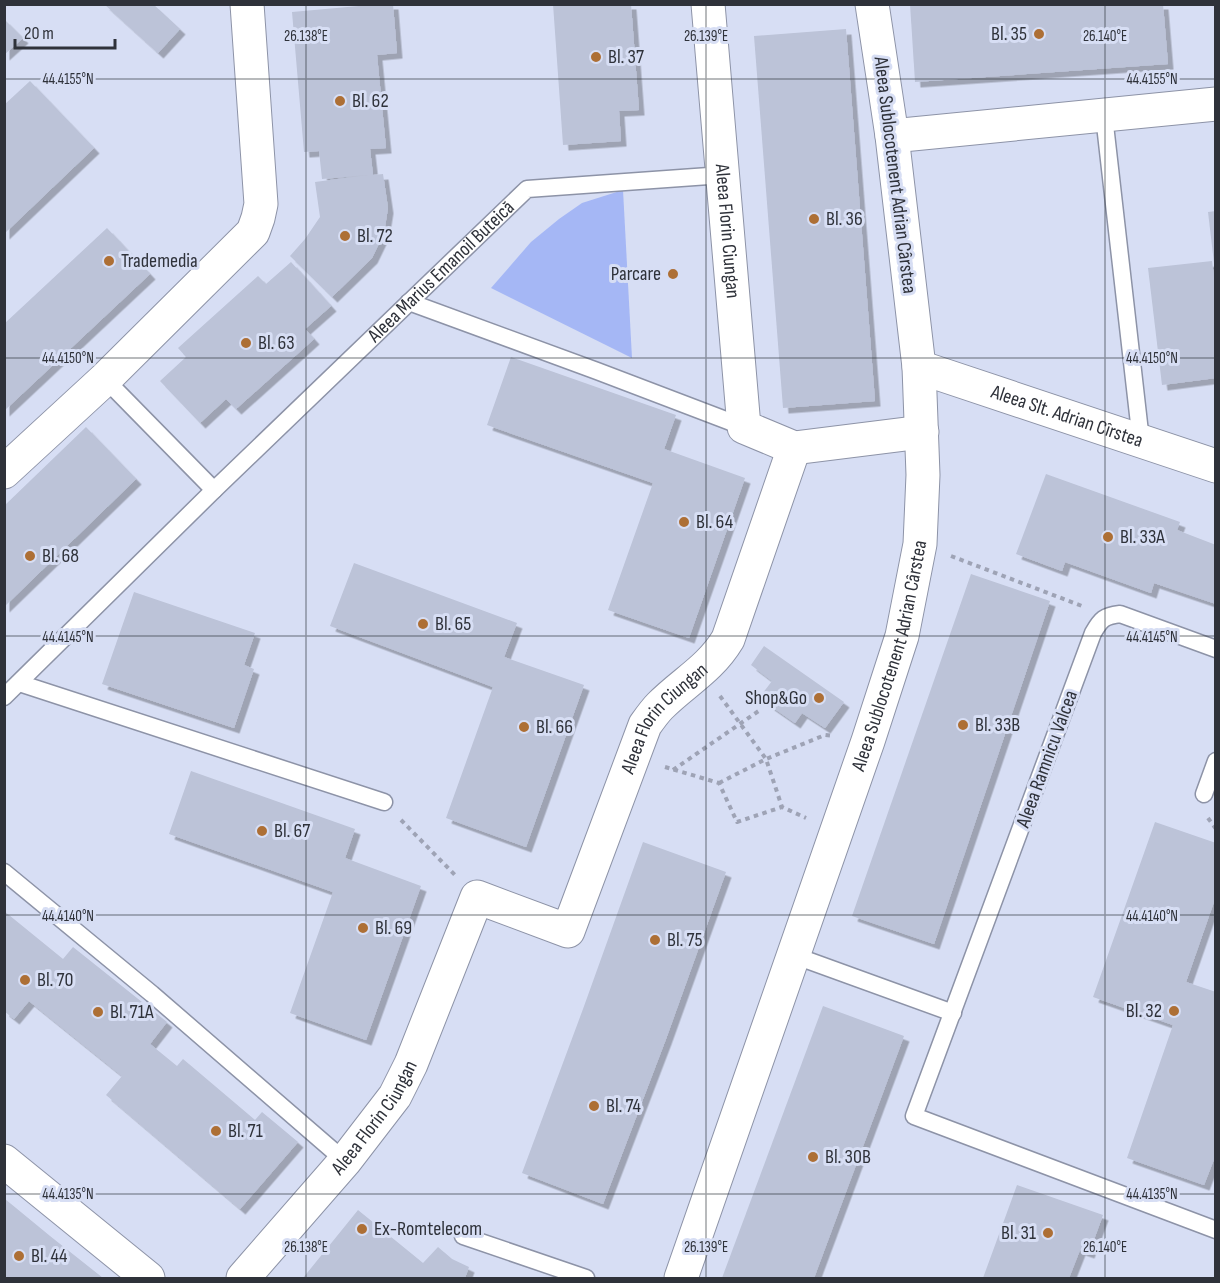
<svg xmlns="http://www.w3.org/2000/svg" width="1220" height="1283" font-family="'Sofia Sans Condensed',sans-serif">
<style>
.green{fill:#a5b7f5}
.building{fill:#bcc3d8;filter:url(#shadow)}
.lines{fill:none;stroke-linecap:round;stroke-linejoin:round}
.service-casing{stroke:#8d93a7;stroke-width:19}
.minor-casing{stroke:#8d93a7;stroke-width:35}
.path{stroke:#9ea3b5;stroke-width:4;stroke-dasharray:4.5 4.5;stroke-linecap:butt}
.service{stroke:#fff;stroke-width:16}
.minor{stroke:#fff;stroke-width:33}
.ticks{fill:none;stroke:#2f323a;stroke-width:1.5;stroke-opacity:0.45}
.poi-dot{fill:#ad6f35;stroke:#d7def4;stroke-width:2}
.labels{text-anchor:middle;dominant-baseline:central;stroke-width:6;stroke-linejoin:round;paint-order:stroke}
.poi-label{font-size:20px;fill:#2f323a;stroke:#d7def4;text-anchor:start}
.street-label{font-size:20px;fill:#2f323a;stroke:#d7def4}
.ticks-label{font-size:15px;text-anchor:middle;fill:#2f323a;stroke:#d7def4;stroke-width:6;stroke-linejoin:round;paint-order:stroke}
</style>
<defs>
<filter id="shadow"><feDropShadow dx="5.5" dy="5.5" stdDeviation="0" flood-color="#0004"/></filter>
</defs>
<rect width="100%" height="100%" fill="#d7def4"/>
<!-- green -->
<polygon class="green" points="623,190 632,358 491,288 531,242 559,219 582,203"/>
<!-- building -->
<g class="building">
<polygon points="104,4 153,4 180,29 158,53"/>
<polygon points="381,4 393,4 397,53 377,55 386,148 370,149 373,175 383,174 388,208 384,233 372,258 332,297 290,256 305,239 320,217 315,182 368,175 322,179 319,151 304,152 292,12"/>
<polygon points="553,4 631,4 639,110 619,111 621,141 563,145"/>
<polygon points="910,4 1163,4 1168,64 915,82"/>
<polygon points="4,19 23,38 4,55"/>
<polygon points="846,29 875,401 783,408 754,36"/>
<polygon points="30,81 94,148 4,234 4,105"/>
<polygon points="1216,211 1216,262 1214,263 1208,212"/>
<polygon points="107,228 150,274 4,411 4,324"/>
<polygon points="1212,261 1216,293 1216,378 1162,385 1148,268"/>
<polygon points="291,262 331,306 305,329 314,339 236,409 226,399 200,423 160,381 186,357 178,348 258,276 266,284"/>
<polygon points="511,357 676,415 664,449 745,478 689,638 608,610 653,483 487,425"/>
<polygon points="86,427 136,479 4,607 4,506"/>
<polygon points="1046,474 1180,522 1177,530 1216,545 1216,604 1154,583 1151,593 1065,562 1062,571 1016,554"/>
<polygon points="354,563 517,623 504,657 584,685 526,847 446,818 493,687 330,626"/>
<polygon points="971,574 1050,601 934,944 852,916"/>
<polygon points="134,592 255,633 244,665 254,669 234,728 102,684"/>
<polygon points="764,646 844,702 825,728 802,713 795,723 759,698 772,681 751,665"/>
<polygon points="191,771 355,829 345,858 421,886 366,1040 290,1013 333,892 169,834"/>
<polygon points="1155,822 1216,843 1216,896 1186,982 1216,992 1216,1154 1204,1185 1127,1158 1173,1025 1093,997"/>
<polygon points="643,842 726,872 666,1039 603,1204 522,1173 583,1009"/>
<polygon points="4,911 63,959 73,947 167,1022 150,1044 177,1066 183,1059 255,1120 262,1112 298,1142 240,1209 106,1095 122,1076 29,1001 14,1019 4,1011"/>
<polygon points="823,1006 904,1036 814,1278 722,1278"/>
<polygon points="1017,1185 1103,1215 1089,1253 1080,1250 1069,1278 983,1278"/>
<polygon points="5,1199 50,1236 103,1278 8,1278 5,1276"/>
<polygon points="358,1210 423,1263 438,1247 452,1259 469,1267 465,1278 303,1278"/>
</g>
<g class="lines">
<!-- service casing -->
<g class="service-casing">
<g id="service">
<polyline points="1104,116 1141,441"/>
<polyline points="409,302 597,371 744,427"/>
<polyline points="105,379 214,490"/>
<path d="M1216,649L1120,614C1104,616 1101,619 1093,633L914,1116L1216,1230"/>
<polyline points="19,683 384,802"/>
<path id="s1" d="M4,697L214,490L527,189L723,175"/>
<polyline points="1204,794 1216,761"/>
<polyline points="4,872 152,994 345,1161"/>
<polyline points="793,955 953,1013"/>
<polyline points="463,1236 586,1278"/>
</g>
</g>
<!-- minor casing -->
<g class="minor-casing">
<g id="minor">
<path id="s2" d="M708,4L744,427L794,448L922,432"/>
<polyline points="892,136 1216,104"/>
<path id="s3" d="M919,367L1216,466"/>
<polyline points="4,472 105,379 253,232 258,218 261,204 247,4"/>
<polyline points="4,1161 148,1278"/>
<path id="s4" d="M243,1278L345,1161L395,1096L411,1064L477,897L568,931L645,725C650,718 655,711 660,706C684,682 710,669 728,639L794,448"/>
<path id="s5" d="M681,1278L868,741L902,636L920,544L923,475L919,367L892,136L872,4"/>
</g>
</g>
<!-- path -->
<g class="path">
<polyline points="951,556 1082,606"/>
<polyline points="720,696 766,759 782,807 806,818"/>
<polyline points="665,767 719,783 737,822 782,807"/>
<polyline points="673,770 760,710"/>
<polyline points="719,783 766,759 825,735 834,736"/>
<polyline points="1208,818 1216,829"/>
<polyline points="401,820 455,875"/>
</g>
<!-- service -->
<use href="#service" class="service"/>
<!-- minor -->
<use href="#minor" class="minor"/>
</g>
<!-- ticks -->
<path class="ticks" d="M306,4V1278M706,4V1278M1105,4V1278M4,79H1216M4,358H1216M4,636H1216M4,915H1216M4,1194H1216"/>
<!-- markers -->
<g class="poi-dot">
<circle cx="1039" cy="34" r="6"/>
<circle cx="596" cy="57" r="6"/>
<circle cx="340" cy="101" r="6"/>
<circle cx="814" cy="219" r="6"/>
<circle cx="345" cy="236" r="6"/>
<circle cx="109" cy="261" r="6"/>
<circle cx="673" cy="274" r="6"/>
<circle cx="246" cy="343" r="6"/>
<circle cx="684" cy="522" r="6"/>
<circle cx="1108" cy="537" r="6"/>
<circle cx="30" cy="556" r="6"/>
<circle cx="423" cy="624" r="6"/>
<circle cx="819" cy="698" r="6"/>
<circle cx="963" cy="725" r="6"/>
<circle cx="524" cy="727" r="6"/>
<circle cx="262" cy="831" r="6"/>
<circle cx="363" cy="928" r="6"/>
<circle cx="655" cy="940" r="6"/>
<circle cx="25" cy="980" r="6"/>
<circle cx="1174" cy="1011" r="6"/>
<circle cx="98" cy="1012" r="6"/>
<circle cx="594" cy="1106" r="6"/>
<circle cx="216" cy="1131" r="6"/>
<circle cx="813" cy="1157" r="6"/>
<circle cx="362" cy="1229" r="6"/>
<circle cx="1048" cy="1233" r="6"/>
<circle cx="19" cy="1256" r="6"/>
</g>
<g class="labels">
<!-- poi labels -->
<g class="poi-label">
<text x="1027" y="34" text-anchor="end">Bl. 35</text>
<text x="608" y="57">Bl. 37</text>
<text x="352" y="101">Bl. 62</text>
<text x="826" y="219">Bl. 36</text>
<text x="357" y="236">Bl. 72</text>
<text x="121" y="261">Trademedia</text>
<text x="661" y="274" text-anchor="end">Parcare</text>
<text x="258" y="343">Bl. 63</text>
<text x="696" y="522">Bl. 64</text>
<text x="1120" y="537">Bl. 33A</text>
<text x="42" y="556">Bl. 68</text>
<text x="435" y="624">Bl. 65</text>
<text x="807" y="698" text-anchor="end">Shop&amp;Go</text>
<text x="975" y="725">Bl. 33B</text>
<text x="536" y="727">Bl. 66</text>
<text x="274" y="831">Bl. 67</text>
<text x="375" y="928">Bl. 69</text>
<text x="667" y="940">Bl. 75</text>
<text x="37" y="980">Bl. 70</text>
<text x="1162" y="1011" text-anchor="end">Bl. 32</text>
<text x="110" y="1012">Bl. 71A</text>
<text x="606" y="1106">Bl. 74</text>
<text x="228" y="1131">Bl. 71</text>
<text x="825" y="1157">Bl. 30B</text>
<text x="374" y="1229">Ex-Romtelecom</text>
<text x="1036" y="1233" text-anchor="end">Bl. 31</text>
<text x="31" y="1256">Bl. 44</text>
</g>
<!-- street labels -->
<g class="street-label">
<text transform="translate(895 175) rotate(83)">Aleea Sublocotenent Adrian Cârstea</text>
<text stroke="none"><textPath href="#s2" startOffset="228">Aleea Florin Ciungan</textPath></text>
<text stroke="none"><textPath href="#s1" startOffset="610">Aleea Marius Emanoil Buteică</textPath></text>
<text stroke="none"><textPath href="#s3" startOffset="156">Aleea Slt. Adrian Cîrstea</textPath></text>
<text stroke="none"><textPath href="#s5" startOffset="657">Aleea Sublocotenent Adrian Cârstea</textPath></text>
<text stroke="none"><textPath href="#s4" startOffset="786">Aleea Florin Ciungan</textPath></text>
<text transform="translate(1047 759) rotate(-70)">Aleea Ramnicu Valcea</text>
<text stroke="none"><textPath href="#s4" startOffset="208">Aleea Florin Ciungan</textPath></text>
</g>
</g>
<g class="ticks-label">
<text x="306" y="41">26.138°E</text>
<text x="706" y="41">26.139°E</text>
<text x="1105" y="41">26.140°E</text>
<text x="68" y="84">44.4155°N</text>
<text x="1152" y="84">44.4155°N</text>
<text x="68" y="363">44.4150°N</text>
<text x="1152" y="363">44.4150°N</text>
<text x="68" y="642">44.4145°N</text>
<text x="1152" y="642">44.4145°N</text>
<text x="68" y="921">44.4140°N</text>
<text x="1152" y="921">44.4140°N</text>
<text x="68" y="1199">44.4135°N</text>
<text x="1152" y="1199">44.4135°N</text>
<text x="306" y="1252">26.138°E</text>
<text x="706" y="1252">26.139°E</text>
<text x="1105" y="1252">26.140°E</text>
</g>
<!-- border -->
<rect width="1220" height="1283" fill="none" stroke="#2f323a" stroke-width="12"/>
<!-- scale -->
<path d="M15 39v9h100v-9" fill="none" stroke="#2f323a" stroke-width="3"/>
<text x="24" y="39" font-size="18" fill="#2f323a" stroke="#d7def4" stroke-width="4.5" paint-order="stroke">20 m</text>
</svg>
